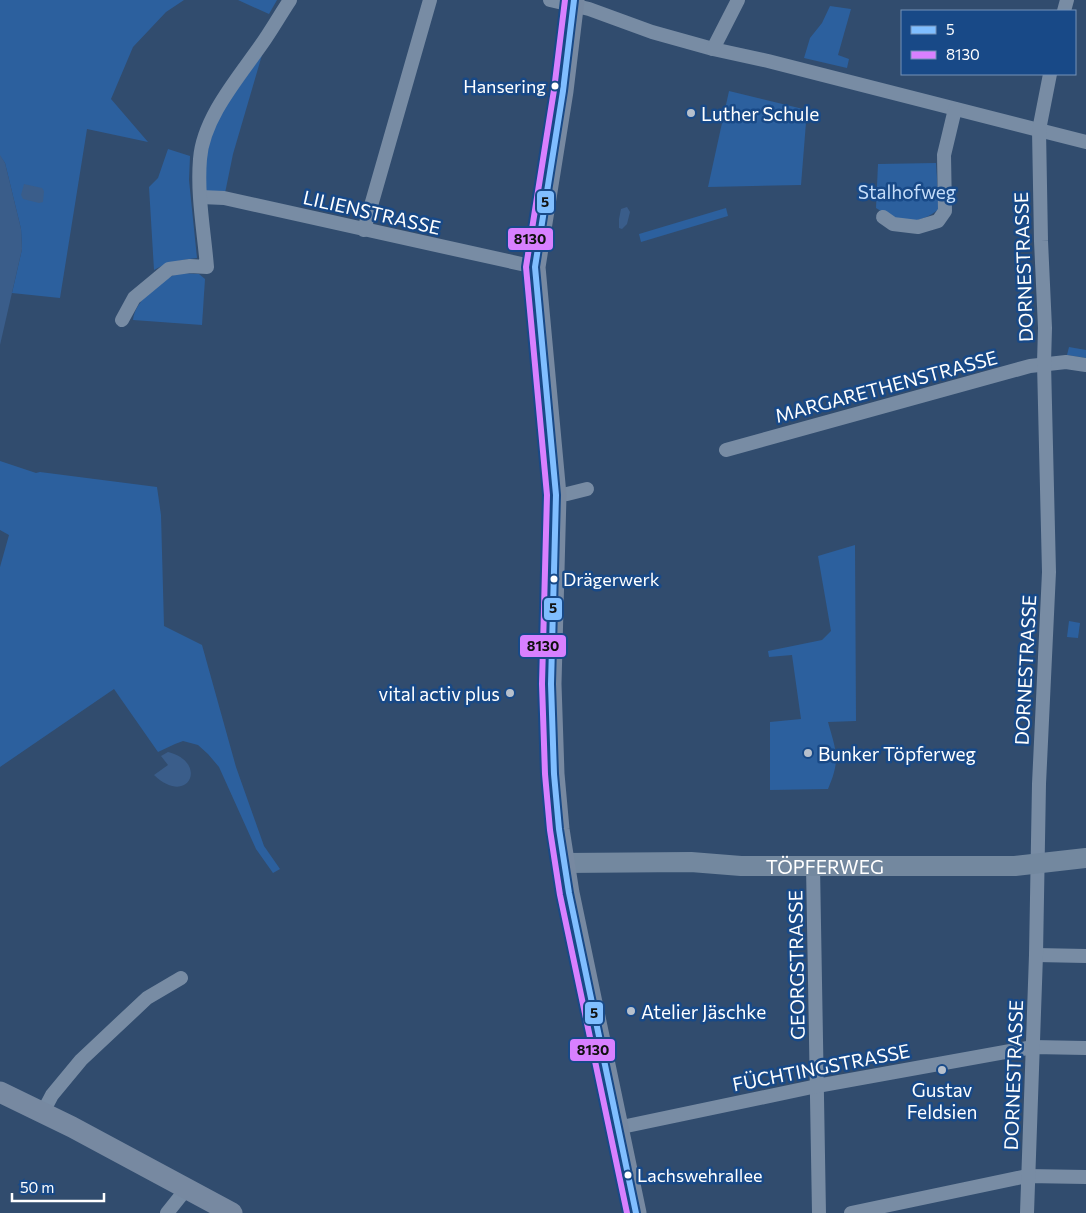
<svg xmlns="http://www.w3.org/2000/svg" width="1086" height="1213" font-family="Commissioner,sans-serif">
<style>
.green{fill:#2c609e}
.water{fill:#3a5d8a}
.lines{fill:none;stroke-linecap:round;stroke-linejoin:round}
.street{stroke:#788ca4;stroke-width:14}
.secondary{stroke:#73889f;stroke-width:20}
.primary{stroke:#7789a1;stroke-width:21}
.bus-1-casing{stroke:#184987;stroke-width:10}
.bus-2-casing{stroke:#184987;stroke-width:10}
.bus-1{stroke:#80beff;stroke-width:6}
.bus-2{stroke:#d880ff;stroke-width:6}
.bus-dot{fill:#fff;stroke:#184987;stroke-width:2}
.poi-dot{fill:#b7c0cc;stroke:#184987;stroke-width:2}
.labels{text-anchor:middle;dominant-baseline:central;stroke-width:5;stroke-linejoin:round;paint-order:stroke}
.bus-label{font-size:18px;fill:#fff;stroke:#184987;text-anchor:start}
.poi-label{font-size:19px;fill:#fff;stroke:#184987;text-anchor:start}
.park-label{font-size:19px;fill:#c5ddf9;stroke:#184987}
.street-label{font-size:19px;fill:#fff;stroke:#184987}
.line-badge{stroke:#184987;stroke-width:2}
.pale-badge-label{font-size:14px;text-anchor:middle;font-weight:bold;fill:#111}
</style>
<rect width="100%" height="100%" fill="#314c6e"/>
<!-- green -->
<g class="green">
<polygon points="0,0 184,0 166,12 133,47 111,99 148,142 87,129 60,298 12,293 22,249 21,229 5,163 0,156"/>
<polygon points="238,0 277,0 269,14"/>
<polygon points="830,6 851,9 838,55 849,59 847,68 804,58 810,38 822,23"/>
<polygon points="262,55 233,154 224,198 206,198 200,158 206,132"/>
<polygon points="729,91 807,110 801,185 708,187"/>
<path d="M168,149L190,156L189,180L197,258C181,260 168,262 154,270L149,187L158,178Z"/>
<path d="M936,163L939,209C917,227 898,222 876,208L878,164Z"/>
<polygon points="726,208 728,216 641,242 639,234"/>
<path d="M179,273L199,274L205,279L202,325L133,320C134,301 163,278 179,273Z"/>
<polygon points="1069,347 1086,350 1086,358 1067,355"/>
<polygon points="0,461 36,473 40,472 157,487 161,515 164,626 202,645 236,767 264,846 280,869 273,873 256,849 219,767 208,754 198,745 183,741 175,744 158,752 114,689 0,767 0,567 9,535 0,530"/>
<path d="M855,545L856,721L828,722C836,751 841,759 828,789L770,790V722L801,719L792,655L769,657L768,651L822,640L831,631L818,556Z"/>
<polygon points="1069,621 1080,623 1078,638 1067,637"/>
</g>
<!-- water -->
<g class="water">
<polygon points="0,155 5,163 21,229 22,249 0,345"/>
<polygon points="24,184 42,188 44,191 43,202 39,203 23,199 21,195"/>
<polygon points="627,207 630,212 627,224 622,229 619,228 619,219 621,209"/>
<path d="M168,752C209,762 189,808 154,775L168,765L161,756Z"/>
</g>
<g class="lines">
<!-- street -->
<g class="street">
<polyline points="550,0 589,9 652,32 713,49 768,61 1086,142"/>
<polyline points="1064,11 1067,0"/>
<polyline points="713,49 738,0"/>
<polyline points="201,197 224,198 535,267"/>
<polyline points="883,217 893,224 918,227 938,221 945,211 944,155 955,109"/>
<polyline points="364,230 430,0"/>
<path d="M122,320L134,298L169,269L190,266L207,267C204,231 197,195 200,159C203,118 238,78 261,45C271,31 280,15 290,0"/>
<polyline points="726,450 1030,366 1066,362 1086,365"/>
<polyline points="556,495 567,494 587,489"/>
<polyline points="813,866 819,1213"/>
<polyline points="1036,955 1086,956"/>
<polyline points="43,1112 52,1095 81,1060 147,998 181,978"/>
<polyline points="617,1128 817,1086 1016,1050 1033,1047 1086,1048"/>
<polyline points="167,1213 187,1188"/>
<polyline points="851,1213 1027,1176 1086,1177"/>
<polyline points="1027,1213 1036,955 1039,784 1049,572 1044,363 1045,328 1041,241 1039,130 1050,74"/>
</g>
<!-- secondary -->
<path class="secondary" id="s1" d="M564,863L691,862L741,866H1015L1086,858"/>
<!-- primary -->
<g class="primary">
<polyline points="574,0 563,91 535,267 556,495 551,684 554,774 559,829 569,893 636,1213"/>
<polyline points="0,1092 72,1127 232,1213"/>
</g>
<!-- bus-1 casing -->
<g class="bus-1-casing">
<polyline id="bus-1" points="574,0 563,91 535,267 556,495 551,684 554,774 559,829 569,893 636,1213"/>
</g>
<!-- bus-2 casing -->
<g class="bus-2-casing">
<polyline id="bus-2" points="565,0 554,90 526,267 547,495 542,684 545,774 550,830 560,895 627,1213"/>
</g>
<!-- bus-1 -->
<use href="#bus-1" class="bus-1"/>
<!-- bus-2 -->
<use href="#bus-2" class="bus-2"/>
</g>
<!-- markers -->
<g class="bus-dot">
<circle cx="555" cy="86" r="4.5"/>
<circle cx="554" cy="579" r="4.5"/>
<circle cx="628" cy="1175" r="4.5"/>
</g>
<g class="poi-dot">
<circle cx="691" cy="113" r="5"/>
<circle cx="510" cy="693" r="5"/>
<circle cx="808" cy="753" r="5"/>
<circle cx="631" cy="1011" r="5"/>
<circle cx="942" cy="1070" r="5"/>
</g>
<g class="labels">
<!-- bus labels -->
<g class="bus-label">
<text x="546" y="86" text-anchor="end">Hansering</text>
<text x="563" y="579">Drägerwerk</text>
<text x="637" y="1175">Lachswehrallee</text>
</g>
<!-- poi labels -->
<g class="poi-label">
<text x="701" y="113">Luther Schule</text>
<text x="500" y="693" text-anchor="end">vital activ plus</text>
<text x="818" y="753">Bunker Töpferweg</text>
<text x="641" y="1011">Atelier Jäschke</text>
<text x="942" y="1089" text-anchor="middle">Gustav<tspan x="942" dy="22">Feldsien</tspan></text>
</g>
<!-- park labels -->
<g class="park-label">
<text x="907" y="191">Stalhofweg</text>
</g>
<!-- street labels -->
<g class="street-label">
<text transform="translate(372 212) rotate(13)">LILIENSTRASSE</text>
<text transform="translate(1023 267) rotate(-92)">DORNESTRASSE</text>
<text transform="translate(886 386) rotate(-15)">MARGARETHENSTRASSE</text>
<text transform="translate(1025 670) rotate(-87)">DORNESTRASSE</text>
<text stroke="none"><textPath href="#s1" startOffset="261">TÖPFERWEG</textPath></text>
<text transform="translate(796 965) rotate(-91)">GEORGSTRASSE</text>
<text transform="translate(821 1067) rotate(-11)">FÜCHTINGSTRASSE</text>
<text transform="translate(1013 1075) rotate(-88)">DORNESTRASSE</text>
</g>
</g>
<g class="line-badge">
<rect x="536" y="190" width="19" height="24" rx="5" fill="#80beff"/>
<rect x="507" y="227" width="47" height="24" rx="5" fill="#d880ff"/>
<rect x="543" y="597" width="20" height="24" rx="5" fill="#80beff"/>
<rect x="519" y="634" width="48" height="24" rx="5" fill="#d880ff"/>
<rect x="584" y="1001" width="20" height="24" rx="5" fill="#80beff"/>
<rect x="569" y="1038" width="47" height="24" rx="5" fill="#d880ff"/>
</g>
<g class="pale-badge-label">
<text x="545" y="207">5</text>
<text x="530" y="244">8130</text>
<text x="553" y="613">5</text>
<text x="543" y="651">8130</text>
<text x="594" y="1018">5</text>
<text x="593" y="1055">8130</text>
</g>
<!-- legend -->
<rect x="901" y="10" width="175" height="65" fill="#184987" stroke="#7492b7"/>
<rect x="911" y="26" width="25" height="8" fill="#80beff" stroke="#7492b7"/>
<text x="946" y="35" font-size="15" fill="#ffffff">5</text>
<rect x="911" y="51" width="25" height="8" fill="#d880ff" stroke="#7492b7"/>
<text x="946" y="60" font-size="15" fill="#ffffff">8130</text>
<!-- scale -->
<path d="M12 1193v8h92v-8" fill="none" stroke="#ffffff" stroke-width="2.5"/>
<text x="20" y="1193" font-size="15" fill="#ffffff" stroke="#184987" stroke-width="4" paint-order="stroke">50 m</text>
</svg>
